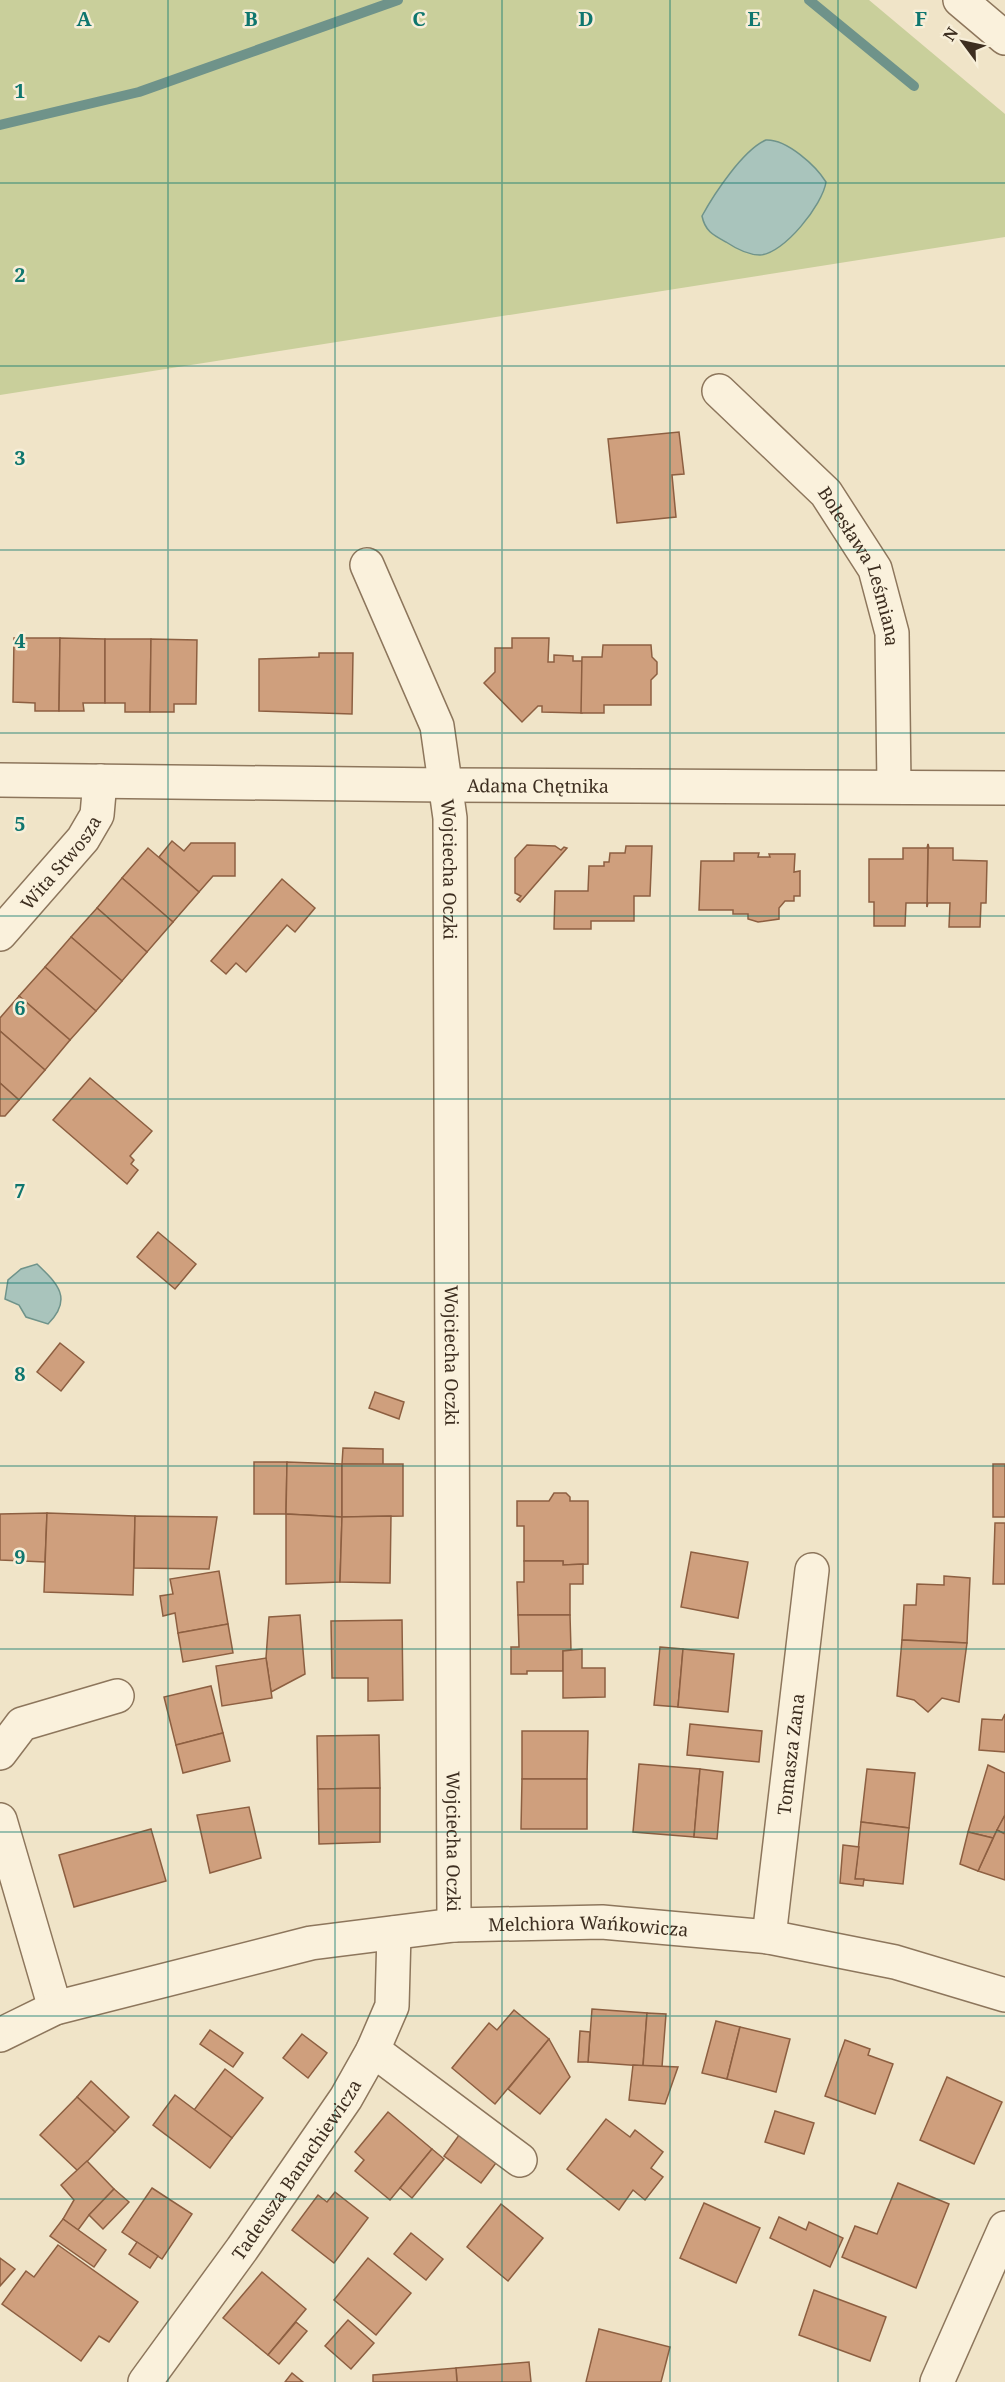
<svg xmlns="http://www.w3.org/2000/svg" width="1005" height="2382" font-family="'Noto Serif',serif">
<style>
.green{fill:#c9cf9b}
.water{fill:#a9c4bc;stroke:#6f938a;stroke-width:1.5}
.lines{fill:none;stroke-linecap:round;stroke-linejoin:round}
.stream{stroke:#6f938a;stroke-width:10}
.building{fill:#cf9f7d;stroke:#8d5f41;stroke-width:1.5}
.minor-casing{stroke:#8d765c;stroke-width:36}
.minor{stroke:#faf1dc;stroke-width:33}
.grid{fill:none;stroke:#0f766e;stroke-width:1.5;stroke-opacity:0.55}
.labels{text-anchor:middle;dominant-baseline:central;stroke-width:5;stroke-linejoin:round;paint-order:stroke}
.street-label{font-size:18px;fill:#3d2e20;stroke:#f7eed8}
.grid-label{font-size:20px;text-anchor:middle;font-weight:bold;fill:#0f766e;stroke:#f7eed8;stroke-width:5;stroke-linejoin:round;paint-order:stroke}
</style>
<rect width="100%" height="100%" fill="#f0e4c8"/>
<!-- green -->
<polygon class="green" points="0,0 869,0 1005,114 1005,237 0,395"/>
<!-- water -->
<g class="water">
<path d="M766,140C787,139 816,166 826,182C823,204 784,254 760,255C749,255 735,248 726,242C713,235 705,231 702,216C714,194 743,150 766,140Z"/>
<path d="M37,1264C58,1284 73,1299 48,1324L26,1317L19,1305L5,1299L8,1280L21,1269Z"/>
</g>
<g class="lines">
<!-- stream -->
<g class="stream">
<polyline points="809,0 914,86"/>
<polyline points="0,125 139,92 398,0"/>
</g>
</g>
<!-- building -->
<g class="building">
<polygon points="679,432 684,474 672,475 676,517 617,523 608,439"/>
<polygon points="14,638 60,638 59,711 35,711 35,703 13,702"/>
<polygon points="60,638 105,639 105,703 83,703 84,711 59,711"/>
<polygon points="512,638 549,638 548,662 554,662 554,655 573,656 573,661 582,661 582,713 542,712 542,706 538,706 522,722 484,683 495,672 495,648 512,648"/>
<polygon points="105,639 151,639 150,712 125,712 125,703 105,703"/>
<polygon points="151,639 197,640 196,704 174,704 174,712 150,712"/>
<polygon points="603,645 651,645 652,657 657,662 657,674 651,680 651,705 604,705 604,713 581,713 582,657 602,657"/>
<polygon points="319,653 353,653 352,714 259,711 259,659 319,657"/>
<polygon points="172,841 184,851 191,843 235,843 235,876 213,876 199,892 159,857"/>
<polygon points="928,844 929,848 953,848 953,860 987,861 986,903 981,903 980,927 949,927 950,903 928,903 927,907"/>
<polygon points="928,844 927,907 927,903 906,903 905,926 874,926 874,902 869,902 869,859 903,859 903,848 927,848"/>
<polygon points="527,845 555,846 561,850 564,847 567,848 520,902 517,900 521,896 515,893 515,858"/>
<polygon points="626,846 652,846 650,896 634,896 634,921 591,921 591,929 554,929 555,891 588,891 589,866 604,866 604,862 609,862 610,853 625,853"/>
<polygon points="148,848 199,892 173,922 122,878"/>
<polygon points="734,853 759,853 758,857 770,857 769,854 795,854 794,872 800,871 800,896 794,896 794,901 785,901 779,908 779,919 758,922 748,919 748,914 733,914 733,910 699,910 701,861 734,861"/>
<polygon points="122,878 173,922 147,952 97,908"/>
<polygon points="282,879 315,908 295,932 287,925 246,972 236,963 226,974 211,961"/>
<polygon points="97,908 147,952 122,981 71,937"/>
<polygon points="71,937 122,981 96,1011 45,967"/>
<polygon points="45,967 96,1011 70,1040 19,996"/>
<polygon points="19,996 70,1040 45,1070 0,1031 0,1018"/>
<polygon points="0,1031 45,1070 19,1100 0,1083"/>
<polygon points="90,1078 152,1131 130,1156 134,1160 131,1164 138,1170 127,1184 53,1120"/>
<polygon points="0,1083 19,1100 5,1116 0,1116"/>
<polygon points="158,1232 196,1264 175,1289 137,1257"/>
<polygon points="60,1343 84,1362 61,1391 37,1372"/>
<polygon points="375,1392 404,1402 399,1419 369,1408"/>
<polygon points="343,1448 383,1449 383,1465 342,1464"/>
<polygon points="254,1462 287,1462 286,1514 254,1514"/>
<polygon points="287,1462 342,1464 342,1517 286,1514"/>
<polygon points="342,1464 403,1464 403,1516 342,1517"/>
<rect x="993" y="1464" width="12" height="53"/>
<polygon points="554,1493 566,1493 570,1497 570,1501 588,1501 588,1564 563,1565 563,1561 524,1561 524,1526 517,1526 517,1501 549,1501"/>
<polygon points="47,1513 45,1562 0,1560 0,1514"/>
<polygon points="47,1513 135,1516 133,1595 44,1592"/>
<polygon points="286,1514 342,1517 340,1582 286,1584"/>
<polygon points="135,1516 217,1517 209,1569 134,1568"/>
<polygon points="391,1516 390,1583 340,1582 342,1517"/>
<polygon points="995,1523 1005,1523 1005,1584 993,1584"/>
<polygon points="691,1552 748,1562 738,1618 681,1607"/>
<polygon points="524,1561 563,1561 563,1565 583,1564 583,1584 570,1584 570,1615 518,1615 517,1582 524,1582"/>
<polygon points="219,1571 228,1624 178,1633 175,1613 163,1616 160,1596 173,1594 170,1579"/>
<polygon points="944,1576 970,1578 967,1643 902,1640 904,1605 916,1605 917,1584 944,1585"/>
<polygon points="300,1615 305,1674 271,1692 266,1658 269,1617"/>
<polygon points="518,1615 570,1615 571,1650 563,1651 563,1671 527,1671 527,1674 511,1674 511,1647 519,1647"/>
<polygon points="402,1620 403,1700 368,1701 368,1678 332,1678 331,1621"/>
<polygon points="228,1624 233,1653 183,1662 178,1633"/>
<polygon points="902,1640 967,1643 959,1702 942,1698 928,1712 914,1700 897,1696"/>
<polygon points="660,1647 683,1649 678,1707 654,1705"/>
<polygon points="582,1649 582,1668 605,1668 605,1697 563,1698 563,1651"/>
<polygon points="683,1649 734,1654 728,1712 678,1707"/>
<polygon points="266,1658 272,1698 222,1706 216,1666"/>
<polygon points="211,1686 223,1733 176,1745 164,1697"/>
<polygon points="1005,1714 1005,1752 979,1750 982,1719 1002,1720"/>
<polygon points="690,1724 762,1731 759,1762 687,1755"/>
<polygon points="522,1731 588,1731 587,1779 522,1779"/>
<polygon points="223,1733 230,1761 183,1773 176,1745"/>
<polygon points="379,1735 380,1788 318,1789 317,1736"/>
<polygon points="639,1764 700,1769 694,1837 633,1832"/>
<polygon points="988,1765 1005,1773 1005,1815 993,1838 968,1832"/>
<polygon points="700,1769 723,1772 717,1839 694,1837"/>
<polygon points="867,1769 915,1773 909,1828 861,1822"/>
<polygon points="522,1779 587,1779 587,1829 521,1829"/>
<polygon points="380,1788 380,1842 319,1844 318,1789"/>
<polygon points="249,1807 261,1858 210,1873 197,1815"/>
<polygon points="1005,1815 1005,1834 997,1830"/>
<polygon points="861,1822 909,1828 903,1884 855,1879"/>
<polygon points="151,1829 166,1881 74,1907 59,1855"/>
<polygon points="997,1830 1005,1834 1005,1880 978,1871"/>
<polygon points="968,1832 993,1838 978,1871 960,1864"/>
<polygon points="843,1845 859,1847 855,1879 864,1879 863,1886 840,1883"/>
<polygon points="592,2009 647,2013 643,2066 588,2062"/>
<polygon points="514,2010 549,2039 495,2104 452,2068 489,2023 497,2030"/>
<polygon points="647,2013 666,2014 662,2067 643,2066"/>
<polygon points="716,2021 740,2027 727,2079 702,2073"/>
<polygon points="740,2027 790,2039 776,2092 727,2079"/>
<polygon points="210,2030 243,2053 233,2067 200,2044"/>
<polygon points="580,2031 590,2032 588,2062 578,2062"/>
<polygon points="302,2034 327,2053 308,2078 283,2058"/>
<polygon points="549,2039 570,2077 540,2114 508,2089"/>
<polygon points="845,2040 870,2049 868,2055 893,2064 875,2114 825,2096"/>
<polygon points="633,2065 678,2067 665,2104 629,2100"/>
<polygon points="225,2069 263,2098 232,2138 194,2110"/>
<polygon points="947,2077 1002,2102 974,2164 920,2140"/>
<polygon points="91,2081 129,2117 115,2132 77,2097"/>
<polygon points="175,2095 232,2138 210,2168 153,2125"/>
<polygon points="77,2097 115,2132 78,2171 40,2135"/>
<polygon points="775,2111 814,2123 804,2154 765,2142"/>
<polygon points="388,2112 432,2149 390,2200 355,2171 364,2160 355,2152"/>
<polygon points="606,2119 630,2137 635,2130 663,2152 651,2168 663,2177 645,2200 633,2190 619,2210 567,2169"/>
<polygon points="462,2131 499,2159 481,2183 444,2156"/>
<polygon points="432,2149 444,2159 412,2198 400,2188"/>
<polygon points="87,2161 114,2189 89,2215 78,2230 63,2219 74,2200 61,2185"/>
<polygon points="898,2183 949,2204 916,2288 842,2257 855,2226 877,2234"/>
<polygon points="152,2188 192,2214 162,2259 122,2232"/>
<polygon points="114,2189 129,2202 103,2229 89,2215"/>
<polygon points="335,2192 368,2218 334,2263 292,2230 318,2195 327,2202"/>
<polygon points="704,2203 760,2228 736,2283 680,2258"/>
<polygon points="501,2204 543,2238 508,2281 467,2247"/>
<polygon points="779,2217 806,2230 809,2222 843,2238 830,2267 770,2238"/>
<polygon points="63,2219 106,2250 94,2267 50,2236"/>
<polygon points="411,2233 443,2259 426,2280 394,2254"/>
<polygon points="137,2242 158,2256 150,2268 129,2254"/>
<polygon points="58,2245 138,2302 109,2342 99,2336 81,2361 2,2304 26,2271 34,2277"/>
<polygon points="0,2258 15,2269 0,2286"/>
<polygon points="368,2258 411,2293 376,2335 334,2300"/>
<polygon points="262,2272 306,2309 268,2355 223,2318"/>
<polygon points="814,2290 886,2317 870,2361 799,2335"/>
<polygon points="348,2320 374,2343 351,2369 325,2346"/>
<polygon points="296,2322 307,2331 279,2364 268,2355"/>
<polygon points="599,2329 670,2347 661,2382 586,2382"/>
<polygon points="529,2362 531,2382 457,2382 456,2368"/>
<polygon points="456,2368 457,2382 373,2382 373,2375"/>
<polygon points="292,2373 303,2382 285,2382"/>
</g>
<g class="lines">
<!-- minor casing -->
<g class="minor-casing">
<g id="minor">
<polyline points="960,0 1005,38"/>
<path id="s1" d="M719,391L826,493L875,569L892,633L894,786"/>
<path id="s2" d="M367,565L437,726L450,818L454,1925"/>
<path id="s3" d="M0,780L444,785L1005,788"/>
<path id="s4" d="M0,934L83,839L97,815L100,781"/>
<polyline points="0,1753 22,1724 117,1696"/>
<polyline points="0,1820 55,2008"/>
<path id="s5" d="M769,1937L812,1570"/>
<path id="s6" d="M0,2035L55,2008L311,1943L454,1925L602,1922L769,1937L895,1962L1005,1995"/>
<polyline points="373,2050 520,2160"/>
<path id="s7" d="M145,2382L242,2249L346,2098L373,2050L392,2006L394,1933"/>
<polyline points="937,2382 1005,2228"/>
</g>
</g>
<!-- minor -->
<use href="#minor" class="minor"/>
</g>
<!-- grid -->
<path class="grid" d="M168,0V2382M335,0V2382M502,0V2382M670,0V2382M838,0V2382M0,183H1005M0,366H1005M0,550H1005M0,733H1005M0,916H1005M0,1099H1005M0,1283H1005M0,1466H1005M0,1649H1005M0,1832H1005M0,2016H1005M0,2199H1005"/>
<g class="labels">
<!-- street labels -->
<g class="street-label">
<text stroke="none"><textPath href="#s1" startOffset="230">Bolesława Leśmiana</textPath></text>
<text stroke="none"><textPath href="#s3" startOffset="538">Adama Chętnika</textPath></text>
<text stroke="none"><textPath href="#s4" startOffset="94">Wita Stwosza</textPath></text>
<text stroke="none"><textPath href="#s2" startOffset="320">Wojciecha Oczki</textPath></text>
<text stroke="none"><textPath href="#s2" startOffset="806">Wojciecha Oczki</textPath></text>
<text stroke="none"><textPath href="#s5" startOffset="184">Tomasza Zana</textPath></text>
<text stroke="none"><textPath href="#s2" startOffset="1292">Wojciecha Oczki</textPath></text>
<text stroke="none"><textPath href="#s6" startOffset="604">Melchiora Wańkowicza</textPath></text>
<text stroke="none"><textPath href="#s7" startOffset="261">Tadeusza Banachiewicza</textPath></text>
</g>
</g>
<g class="grid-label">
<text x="84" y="26">A</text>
<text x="251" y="26">B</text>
<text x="419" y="26">C</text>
<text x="586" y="26">D</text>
<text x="754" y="26">E</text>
<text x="921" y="26">F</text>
<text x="20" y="98">1</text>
<text x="20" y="282">2</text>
<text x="20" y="465">3</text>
<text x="20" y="648">4</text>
<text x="20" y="831">5</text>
<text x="20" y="1015">6</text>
<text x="20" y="1198">7</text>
<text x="20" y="1381">8</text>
<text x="20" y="1564">9</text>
</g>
<!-- north arrow -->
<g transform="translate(963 42) rotate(303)" stroke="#f7eed8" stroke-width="4.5" paint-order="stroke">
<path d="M0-4.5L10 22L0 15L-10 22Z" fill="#3d2e20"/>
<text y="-9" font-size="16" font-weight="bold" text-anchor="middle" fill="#3d2e20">N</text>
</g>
</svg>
